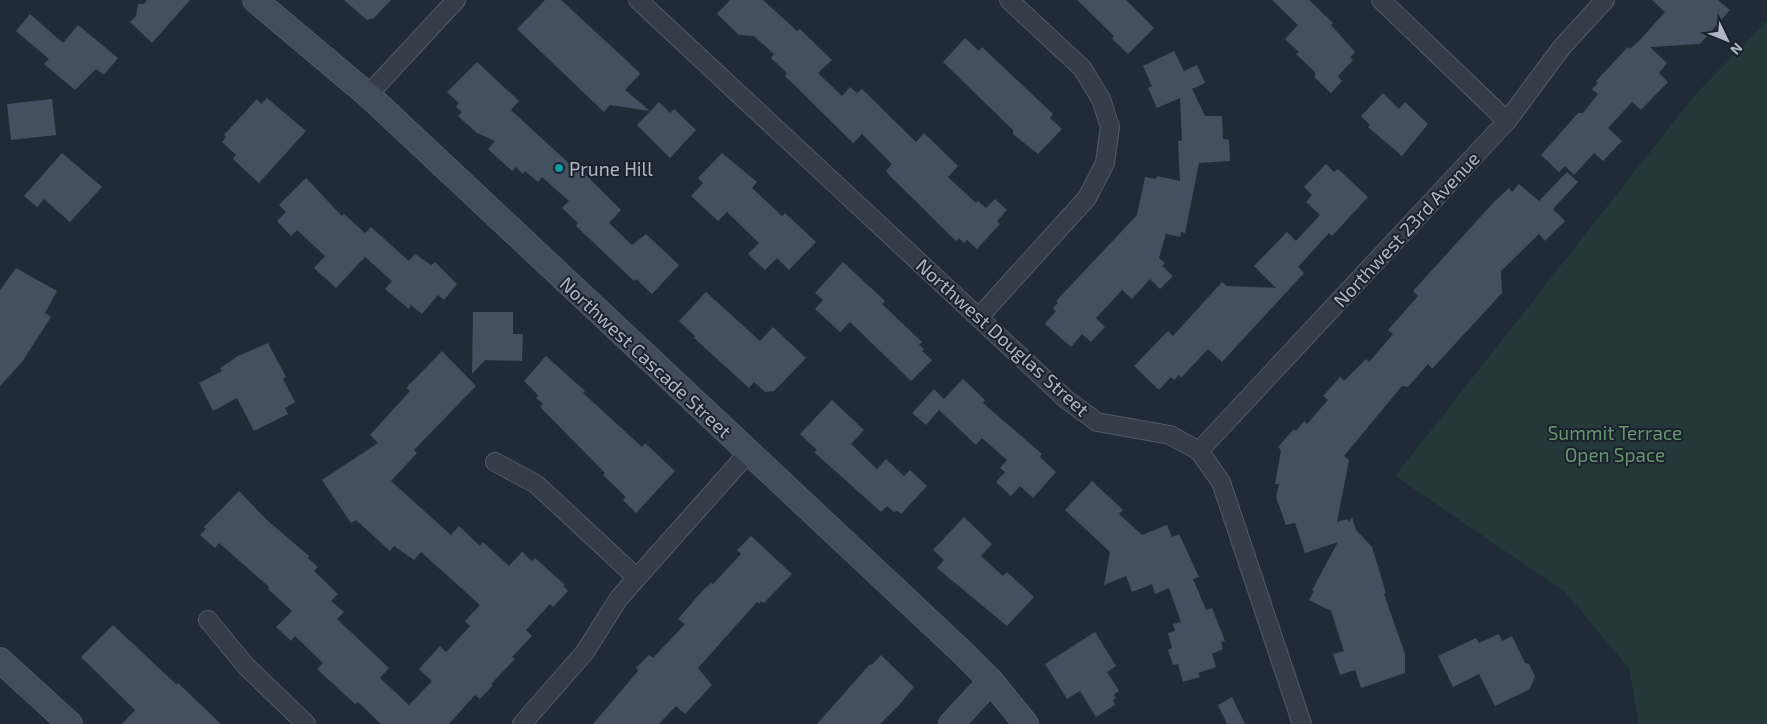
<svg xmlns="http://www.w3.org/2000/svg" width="1767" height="724" font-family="'Exo 2',sans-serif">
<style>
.green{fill:#243839}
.building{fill:#44505f}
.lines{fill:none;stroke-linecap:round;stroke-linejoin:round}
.street-casing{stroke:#525a65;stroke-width:20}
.secondary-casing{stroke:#525a65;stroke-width:26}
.street{stroke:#343d48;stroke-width:18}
.secondary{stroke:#424c5b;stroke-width:24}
.culture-dot{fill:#0f9aa8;stroke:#1a222c;stroke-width:2}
.labels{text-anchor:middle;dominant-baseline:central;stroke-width:4;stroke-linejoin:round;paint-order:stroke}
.poi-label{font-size:19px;fill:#afb7c4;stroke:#1a222c;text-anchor:start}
.street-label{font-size:19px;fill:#afb7c4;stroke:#1a222c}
.park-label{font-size:19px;fill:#679470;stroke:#1a222c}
</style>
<rect width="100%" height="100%" fill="#212b37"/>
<!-- green -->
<polygon class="green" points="1767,21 1767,724 1639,724 1629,668 1564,591 1395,476 1695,95"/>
<!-- building -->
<g class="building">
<polygon points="147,0 190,0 152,43 130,22 136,16 138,4 144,4"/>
<polygon points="344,0 391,0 374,18 367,20"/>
<polygon points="545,0 561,0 638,71 640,74 625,90 650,111 610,105 604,112 517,29"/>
<polygon points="730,0 763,0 797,31 800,29 832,60 818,73 842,96 850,87 857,93 862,89 916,142 924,133 958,166 948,177 976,203 978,201 986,208 995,199 1007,210 997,221 1000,224 977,249 967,240 964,243 959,238 956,241 888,174 886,171 892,164 862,134 853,143 785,76 787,73 771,58 774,54 754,36 739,35 717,14"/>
<polygon points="1077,0 1126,0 1154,28 1128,54 1112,39 1114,36"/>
<polygon points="1272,0 1309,0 1333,23 1331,25 1355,52 1350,57 1353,60 1338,76 1342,81 1331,93 1315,78 1315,72 1296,54 1299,52 1285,39 1298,25"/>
<polygon points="1652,0 1718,0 1730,10 1700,44 1650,47 1667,63 1659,73 1668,82 1641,110 1632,102 1608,128 1622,141 1603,161 1594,153 1574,175 1565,166 1559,172 1541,155 1578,113 1583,113 1598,94 1592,89 1598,83 1596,81 1628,47 1630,49 1640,40 1665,12"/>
<polygon points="30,14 63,43 78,25 118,58 104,75 96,69 75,90 44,64 49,59 16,31"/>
<polygon points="965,38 979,51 982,47 1053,114 1050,118 1062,129 1038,154 1013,134 1013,130 943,62"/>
<polygon points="1174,51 1184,71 1197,65 1205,83 1192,89 1205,116 1222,116 1223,139 1229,140 1230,161 1199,163 1185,233 1181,232 1180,237 1166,234 1159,258 1165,263 1162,266 1173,276 1160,289 1150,279 1132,299 1122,290 1096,318 1105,327 1091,342 1082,334 1071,347 1045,324 1056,311 1053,308 1058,303 1056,301 1137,215 1145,177 1156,179 1157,176 1180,181 1178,141 1182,141 1180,98 1157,108 1148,88 1152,86 1143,66"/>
<polygon points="477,62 519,101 511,110 575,169 577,166 621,210 609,223 632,245 646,234 679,265 652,294 636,279 634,281 576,226 578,223 562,208 569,201 542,177 538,182 525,171 523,174 516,167 512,171 488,149 495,141 477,133 458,116 462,112 456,107 459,103 447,92"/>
<polygon points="1383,93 1399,109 1405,102 1428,124 1402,156 1368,127 1370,125 1361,116"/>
<polygon points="267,98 306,131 259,183 233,159 236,155 222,142 226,137 224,135 257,99 261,104"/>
<polygon points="52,99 56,135 11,140 7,104"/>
<polygon points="659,102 670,113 674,109 696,130 670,158 637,125"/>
<polygon points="62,153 102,187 70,222 44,199 37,207 24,196"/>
<polygon points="722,153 757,182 752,188 782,216 785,213 816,242 789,270 777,258 765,270 748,254 759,243 727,212 718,221 691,196 703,183 698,178"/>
<polygon points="1326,164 1334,172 1338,169 1368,197 1332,236 1329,233 1298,267 1304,273 1222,362 1208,349 1181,378 1179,375 1174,380 1171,377 1159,390 1134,366 1168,331 1173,336 1222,282 1227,286 1276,288 1254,266 1287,232 1296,241 1320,215 1306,202 1312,195 1304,187"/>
<polygon points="1567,172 1578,182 1553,209 1565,221 1545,241 1539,234 1501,271 1502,293 1432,369 1428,364 1408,387 1402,386 1344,456 1349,460 1337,522 1348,519 1349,522 1352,517 1356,530 1372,547 1386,593 1384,594 1405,654 1405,673 1361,688 1355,670 1340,675 1333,654 1344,651 1331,611 1309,600 1314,591 1312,590 1338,542 1305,553 1295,523 1286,525 1276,497 1279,484 1275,484 1281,450 1278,447 1294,429 1296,431 1304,421 1307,424 1328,400 1323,396 1340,377 1344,381 1366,359 1369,362 1393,334 1388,330 1418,296 1413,291 1494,202 1509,188 1512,192 1519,184 1539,201"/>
<polygon points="306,178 342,216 344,214 365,233 371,227 409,261 415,254 431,265 435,262 457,284 444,300 438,295 422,314 411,305 409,309 385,289 392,281 365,257 336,288 314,268 325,256 297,230 291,236 277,221 286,212 279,205"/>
<polygon points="843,262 885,301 882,304 922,342 919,345 924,349 922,351 932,360 911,381 850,322 840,332 815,309 823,300 815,293"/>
<polygon points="16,268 57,291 45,313 51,317 22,362 0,386 0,290"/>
<polygon points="706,292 760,341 773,327 806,358 774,391 765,392 754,382 749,388 694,338 695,336 679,321"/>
<polygon points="473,312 513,312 513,334 523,334 522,361 485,360 472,374"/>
<polygon points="268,343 286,377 283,379 295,402 285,408 288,414 254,431 237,398 213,411 199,383 222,371 220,368 238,356"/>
<polygon points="442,351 476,386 414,450 417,453 391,481 451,535 459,526 480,546 483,542 509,566 522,552 532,561 535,558 565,585 563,586 568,591 553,607 550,604 526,630 532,636 512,657 515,659 491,684 493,685 480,699 475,695 449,724 381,724 358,702 355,704 317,669 323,663 295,636 291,641 276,627 292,611 268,589 269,587 219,543 215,548 200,535 206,529 204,527 239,491 267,520 309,556 308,558 318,567 314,571 338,594 331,601 344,612 337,619 389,668 380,678 409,705 432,681 419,669 440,646 446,652 470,626 465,621 480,605 421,552 414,560 394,546 390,551 356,520 351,523 322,480 378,443 370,435 410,391 406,388"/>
<polygon points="546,356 585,391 583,393 642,447 645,443 675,471 636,513 623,500 626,497 603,475 605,473 540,407 543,404 536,398 538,395 524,381"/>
<polygon points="963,379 985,400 983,403 1042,454 1040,457 1056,472 1033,498 1020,486 1011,496 996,482 1005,472 1000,468 1007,460 982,438 976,445 939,410 926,425 912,413 934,389 944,399"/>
<polygon points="832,400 864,430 851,444 877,469 886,459 904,476 910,470 927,486 901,514 898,511 894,512 887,506 881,512 814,452 817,450 800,434"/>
<polygon points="1092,481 1123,510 1119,514 1142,535 1167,525 1172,537 1179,534 1199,577 1193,579 1206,610 1212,608 1225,641 1221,642 1223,649 1212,654 1216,667 1198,673 1200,677 1183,682 1178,664 1173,665 1168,650 1172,648 1168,633 1175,631 1173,624 1181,622 1169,588 1155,594 1152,584 1132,592 1126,576 1104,585 1110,552 1065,510"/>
<polygon points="964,517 992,544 981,556 1003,576 1007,572 1034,597 1007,626 937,568 944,560 933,550"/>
<polygon points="751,536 792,574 764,603 761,601 759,604 757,602 698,668 712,685 685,714 676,706 659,724 593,724 638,671 636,668 649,655 653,658 685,624 678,619 703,590 711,583 713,584 741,554 737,550"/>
<polygon points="113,625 177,685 178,683 221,724 122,724 135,710 81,657"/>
<polygon points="1095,632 1116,666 1107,672 1119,691 1114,694 1116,698 1113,700 1115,705 1096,717 1080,691 1067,699 1045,664"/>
<polygon points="1499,634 1502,641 1512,636 1525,663 1529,664 1535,676 1530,689 1495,706 1479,674 1453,687 1438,656 1476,638 1479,643"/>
<polygon points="881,655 914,687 900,704 880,724 817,724 870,664 872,665"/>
<polygon points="1232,697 1245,724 1227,724 1218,705"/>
</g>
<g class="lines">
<!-- street casing -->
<g class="street-casing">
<g id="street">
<polyline points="638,0 1067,400 1097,422 1170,435 1199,451 1221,482 1302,724"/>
<polyline points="1381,0 1507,121"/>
<polyline points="368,95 456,0"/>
<polyline points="979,317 1087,198 1105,163 1110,127 1101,99 1082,68 1009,0"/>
<polyline points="1199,451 1507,121 1562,47 1605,0"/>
<polyline points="495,462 536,484 636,577"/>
<polyline points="208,620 246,666 306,724"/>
<polyline points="522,724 585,652 619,598 748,453"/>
</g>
</g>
<!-- secondary casing -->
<g class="secondary-casing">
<g id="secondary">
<polyline points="255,0 368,95 963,653 991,681 1026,724"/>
<polyline points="0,660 70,724"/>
<polyline points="951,724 991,681"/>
</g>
</g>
<!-- street -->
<use href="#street" class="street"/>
<!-- secondary -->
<use href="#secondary" class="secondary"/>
</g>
<!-- markers -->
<circle class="culture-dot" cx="559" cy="168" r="5"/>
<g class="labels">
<!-- poi labels -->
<g class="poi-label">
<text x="569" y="168">Prune Hill</text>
</g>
<!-- street labels -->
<g class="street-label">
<text transform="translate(1406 229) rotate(-47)">Northwest 23rd Avenue</text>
<text transform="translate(1003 337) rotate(42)">Northwest Douglas Street</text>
<text transform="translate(646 357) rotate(43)">Northwest Cascade Street</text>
</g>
<!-- park labels -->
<g class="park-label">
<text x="1615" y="432">Summit Terrace<tspan x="1615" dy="22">Open Space</tspan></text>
</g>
</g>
<!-- north arrow -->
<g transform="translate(1727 40) rotate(133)" stroke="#1a222c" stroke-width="4" paint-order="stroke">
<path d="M0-4L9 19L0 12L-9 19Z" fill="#afb7c4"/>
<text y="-8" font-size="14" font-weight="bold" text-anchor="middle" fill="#afb7c4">N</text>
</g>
</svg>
